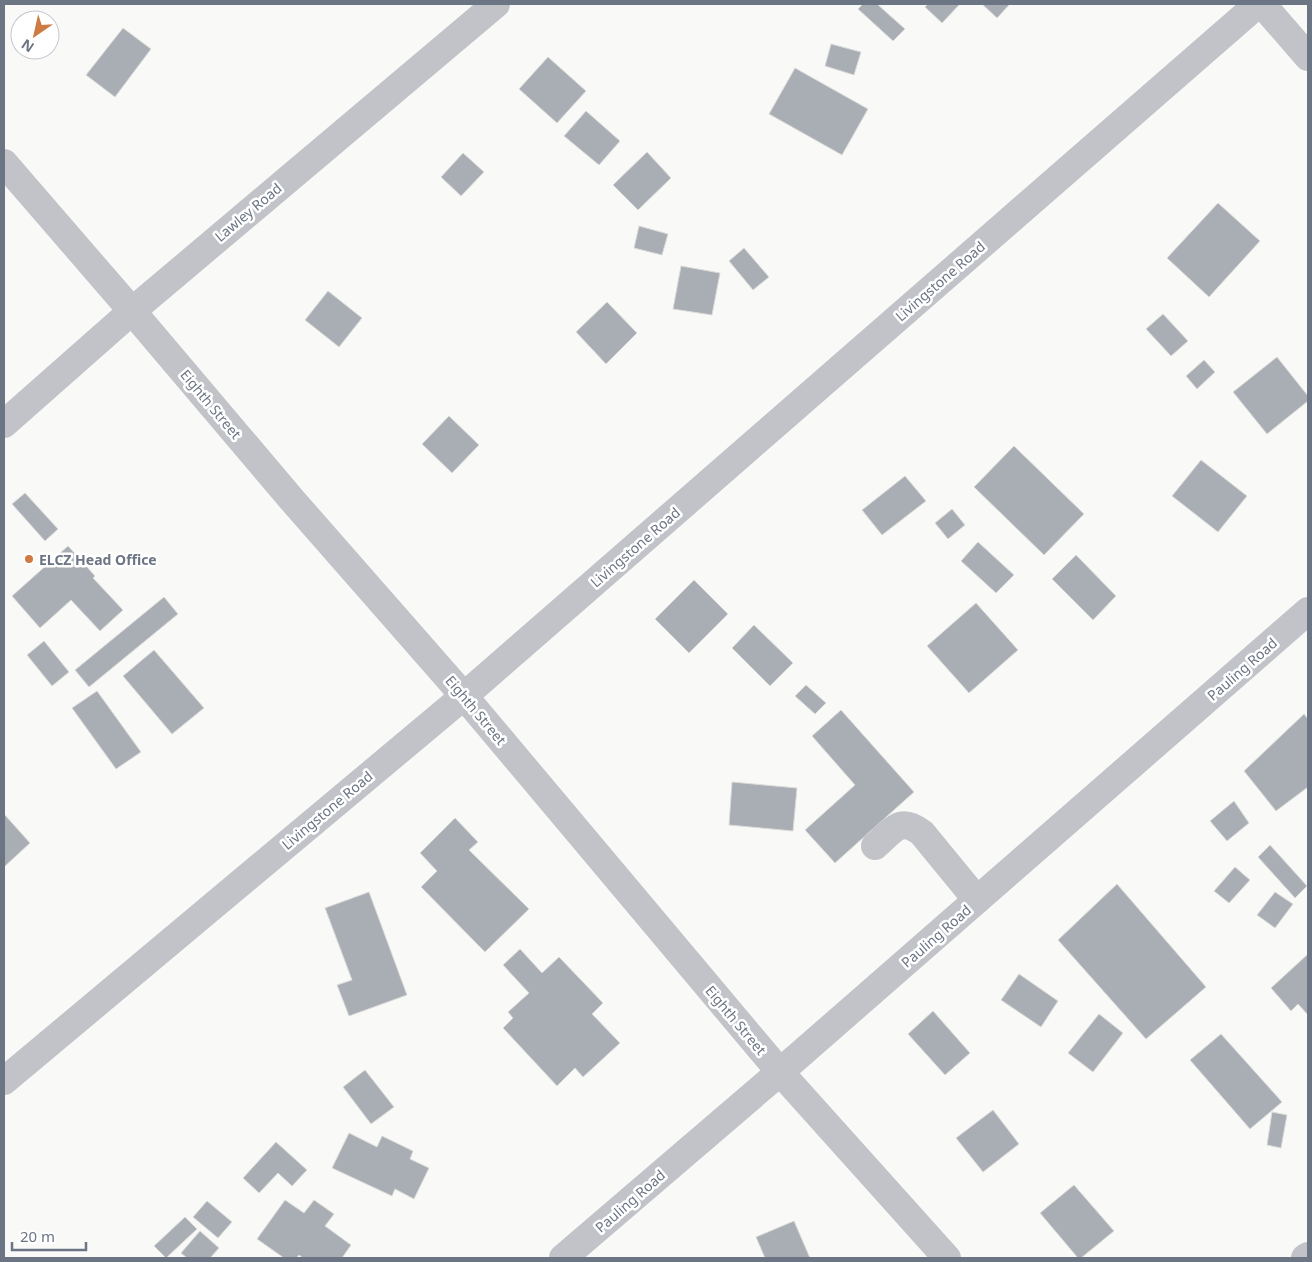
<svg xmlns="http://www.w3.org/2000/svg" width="1312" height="1262" font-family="'Noto Sans',sans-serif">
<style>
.building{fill:#a9aeb5;stroke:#dbdbd9}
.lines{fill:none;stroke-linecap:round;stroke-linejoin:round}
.minor{stroke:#c1c3c8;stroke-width:28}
.poi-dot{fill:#cd7b43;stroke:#fff;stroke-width:2}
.labels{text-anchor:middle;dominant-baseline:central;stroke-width:5;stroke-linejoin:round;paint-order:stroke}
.street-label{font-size:14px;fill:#6c7584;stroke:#fff}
.poi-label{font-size:14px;font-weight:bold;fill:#6c7584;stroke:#fff;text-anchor:start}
</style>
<rect width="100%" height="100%" fill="#f9f9f7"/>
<!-- building -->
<g class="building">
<polygon points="863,4 877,4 905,29 893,41 858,9"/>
<polygon points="928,4 960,4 942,23 925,7"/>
<polygon points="982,4 1010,4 997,18"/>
<polygon points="123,28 151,49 115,97 86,75"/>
<polygon points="831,44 861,52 854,75 825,66"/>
<polygon points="548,57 586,91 557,123 519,89"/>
<polygon points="795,68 868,109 842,155 769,114"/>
<polygon points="586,111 620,141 599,165 564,136"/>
<polygon points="647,152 671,178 638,210 613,185"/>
<polygon points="463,153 484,172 461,196 441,177"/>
<polygon points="1218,203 1260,241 1209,297 1167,258"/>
<polygon points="639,226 668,234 662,255 634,248"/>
<polygon points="744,248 769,277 753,290 729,261"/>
<polygon points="681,266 720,273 712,315 673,309"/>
<polygon points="328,291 362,318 339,347 305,320"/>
<polygon points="607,302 637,333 606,364 576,332"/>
<polygon points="1163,314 1188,341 1171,356 1146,329"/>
<polygon points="1277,357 1308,396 1308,401 1267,434 1233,392"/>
<polygon points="1204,360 1215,372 1197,389 1186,376"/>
<polygon points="449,416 479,445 452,473 422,444"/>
<polygon points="1014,446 1084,514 1044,555 974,487"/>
<polygon points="1201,460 1247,496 1218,532 1172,496"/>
<polygon points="905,476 926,501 882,535 862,510"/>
<polygon points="25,493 58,529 45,541 12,504"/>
<polygon points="952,509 965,525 948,539 935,523"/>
<polygon points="978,542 1014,575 996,593 961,561"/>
<polygon points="68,546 95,576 93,578 123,610 100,631 71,600 40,628 12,596"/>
<polygon points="1076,555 1116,596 1093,620 1052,579"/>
<polygon points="694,580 728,614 689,653 655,619"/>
<polygon points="164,597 178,614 89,687 75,670"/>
<polygon points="976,603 1018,650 969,693 927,646"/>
<polygon points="754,625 793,663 770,686 732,648"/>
<polygon points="44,641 69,672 52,686 27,655"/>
<polygon points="154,650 204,708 172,734 123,676"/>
<polygon points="806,685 826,703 815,714 795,696"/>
<polygon points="97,691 141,752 116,769 72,708"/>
<polygon points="841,710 914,792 835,863 805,830 855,785 812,736"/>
<polygon points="1304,714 1308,719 1308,787 1276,811 1244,771"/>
<polygon points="732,782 797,788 793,831 729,825"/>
<polygon points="1234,801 1249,823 1227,841 1210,821"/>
<polygon points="4,814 30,843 4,867"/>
<polygon points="455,818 478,842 469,850 529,909 485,952 421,887 437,871 420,853"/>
<polygon points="1270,845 1307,886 1295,898 1258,857"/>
<polygon points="1235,867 1250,880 1229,903 1214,891"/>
<polygon points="1117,884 1206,987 1146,1039 1058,940"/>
<polygon points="369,892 407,995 349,1016 337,985 352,980 325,908"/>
<polygon points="1275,892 1293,904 1275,928 1257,915"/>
<polygon points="520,949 542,973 559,957 603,1003 592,1014 620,1043 583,1077 575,1068 557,1086 503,1028 513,1018 508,1012 529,993 503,965"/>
<polygon points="1308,954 1308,1015 1298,1004 1291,1011 1271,988"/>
<polygon points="1019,974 1058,1001 1041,1027 1001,1000"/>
<polygon points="933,1011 970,1053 945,1075 908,1034"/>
<polygon points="1099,1014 1123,1033 1093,1072 1068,1053"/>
<polygon points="1221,1034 1282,1102 1250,1129 1190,1060"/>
<polygon points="365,1070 394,1107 371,1124 343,1087"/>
<polygon points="993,1110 1019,1144 983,1172 956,1138"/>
<polygon points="1272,1112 1287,1115 1281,1148 1267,1145"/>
<polygon points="349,1133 377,1147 382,1136 413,1151 410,1159 429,1168 414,1199 395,1189 392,1196 332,1168"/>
<polygon points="276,1142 307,1170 292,1186 278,1173 259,1193 243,1178"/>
<polygon points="1074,1185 1114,1231 1081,1258 1078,1258 1040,1213"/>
<polygon points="285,1200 304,1213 314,1200 334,1214 325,1226 351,1245 342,1258 303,1258 299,1255 296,1258 284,1258 257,1239"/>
<polygon points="207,1201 232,1222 218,1238 193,1217"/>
<polygon points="185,1217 197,1229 166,1258 154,1246"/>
<polygon points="794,1221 810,1258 765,1258 756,1237"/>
<polygon points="200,1231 219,1248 210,1258 187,1258 181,1253"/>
</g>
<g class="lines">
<!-- minor -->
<g class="minor">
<polyline points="1262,4 1308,57"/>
<polyline points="4,163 132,311 293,501 464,696 780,1072 947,1258"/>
<polyline points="4,424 132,311 496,4"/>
<path d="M875,846C894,830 899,816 922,833L977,900"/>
<polyline points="4,1081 464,696 1258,4"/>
<polyline points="563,1258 780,1072 1308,611"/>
<polyline points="1305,1258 1308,1256"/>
</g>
</g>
<!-- markers -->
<circle class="poi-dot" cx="29" cy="559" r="5"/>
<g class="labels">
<!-- street labels -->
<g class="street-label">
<text transform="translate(248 212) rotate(-40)">Lawley Road</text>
<text transform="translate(940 281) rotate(-41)">Livingstone Road</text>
<text transform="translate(211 404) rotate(50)">Eighth Street</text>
<text transform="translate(635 547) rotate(-41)">Livingstone Road</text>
<text transform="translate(1242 669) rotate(-41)">Pauling Road</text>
<text transform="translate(476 710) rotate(50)">Eighth Street</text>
<text transform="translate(327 810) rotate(-40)">Livingstone Road</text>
<text transform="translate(936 936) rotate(-41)">Pauling Road</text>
<text transform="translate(736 1020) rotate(50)">Eighth Street</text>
<text transform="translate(630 1201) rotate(-41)">Pauling Road</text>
</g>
<!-- poi labels -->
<g class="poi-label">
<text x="39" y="559">ELCZ Head Office</text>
</g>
</g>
<!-- border -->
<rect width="1312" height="1262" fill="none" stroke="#6c7584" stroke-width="10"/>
<!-- north arrow -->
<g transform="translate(35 35) rotate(214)"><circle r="24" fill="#ffffff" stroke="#c4c8ce"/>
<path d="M0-4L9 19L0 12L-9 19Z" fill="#cd7b43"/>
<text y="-8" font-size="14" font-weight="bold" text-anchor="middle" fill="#6c7584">N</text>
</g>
<!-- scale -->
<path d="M12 1242v8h74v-8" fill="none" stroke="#6c7584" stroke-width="2.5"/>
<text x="20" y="1242" font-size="15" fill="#6c7584" stroke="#ffffff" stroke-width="4" paint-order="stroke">20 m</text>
</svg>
